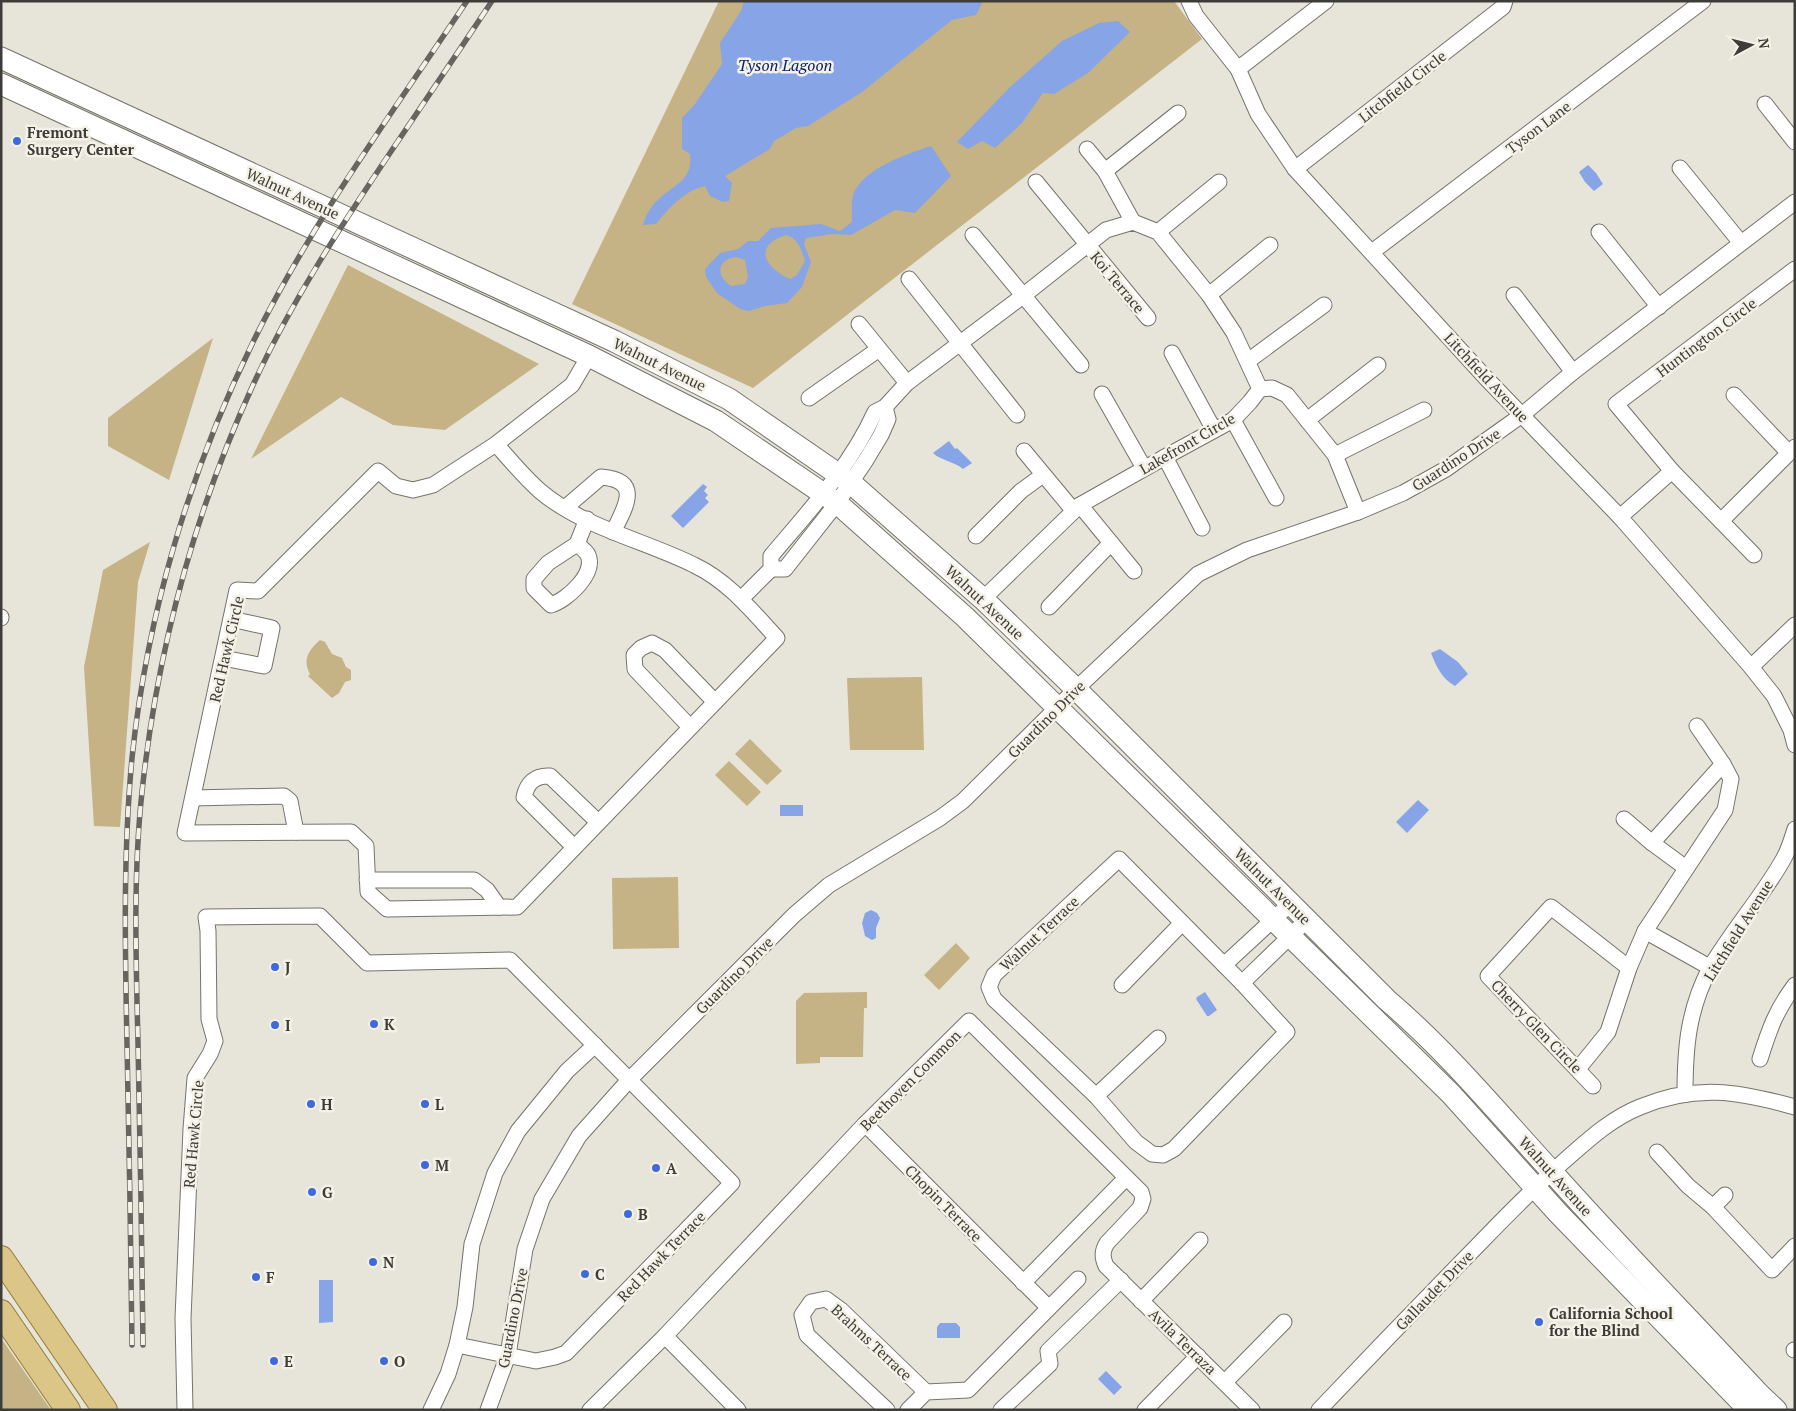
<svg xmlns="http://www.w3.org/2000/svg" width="1796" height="1411" font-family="'PT Serif',serif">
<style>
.green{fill:#c5b385}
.water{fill:#87a4e6;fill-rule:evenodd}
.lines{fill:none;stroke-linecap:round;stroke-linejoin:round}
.minor-casing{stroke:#76736a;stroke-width:17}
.secondary-casing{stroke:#76736a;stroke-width:23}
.primary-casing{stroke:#947d38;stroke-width:26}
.minor{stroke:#fff;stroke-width:15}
.secondary{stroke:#fff;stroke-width:21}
.primary{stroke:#dbc688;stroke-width:24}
.rail-casing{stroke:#676560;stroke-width:5.5}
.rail{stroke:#f4f1e7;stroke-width:4;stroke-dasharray:11;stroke-linecap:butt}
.poi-dot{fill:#406adc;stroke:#f4f1e7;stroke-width:2}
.labels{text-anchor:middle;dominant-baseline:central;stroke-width:5;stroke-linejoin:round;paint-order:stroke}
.street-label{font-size:15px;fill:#3d3c38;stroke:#f4f1e7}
.poi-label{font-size:15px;font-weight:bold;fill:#3d3c38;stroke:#f4f1e7;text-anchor:start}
.water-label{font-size:16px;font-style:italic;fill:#0b206a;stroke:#f4f1e7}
</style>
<rect width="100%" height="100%" fill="#e7e4da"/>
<!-- green -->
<g class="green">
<polygon points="719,1 1174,1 1202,39 753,388 572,304"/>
<polygon points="348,265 539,364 445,430 393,425 341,397 251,459"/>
<polygon points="213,338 169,480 108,446 108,418"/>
<polygon points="150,542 138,582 120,827 94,826 84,667 103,570"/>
<path d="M320,640L325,642L332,654L342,658L346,667L351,670V680L345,682L339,693L332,698L308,676L310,674C302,659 309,650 320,640Z"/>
<polygon points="922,677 924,750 850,750 847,678"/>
<polygon points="750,739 782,771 767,785 735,754"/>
<polygon points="729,761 761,792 747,806 715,775"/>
<polygon points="678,877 679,948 613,949 612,878"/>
<polygon points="956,943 970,958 939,990 924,975"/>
<polygon points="867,992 867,1008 864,1008 863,1057 820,1057 820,1063 796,1064 796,1001 804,993"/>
<polygon points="1,1338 51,1410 1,1410"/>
</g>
<!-- water -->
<g class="water">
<path d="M744,1H983L976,15L952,20L862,92L808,126L796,128L774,141L770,149L725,176L732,183L729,201L723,202L710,196L705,186C685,190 668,209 656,224L643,225C646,215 650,207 659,199C674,184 693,181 690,154L682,149V118L695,104L722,64L720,43L741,11Z"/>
<polygon points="1118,21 1130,32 1088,73 1054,94 1043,93 1022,123 995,148 982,141 968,149 957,142 1009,88 1062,41 1099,23"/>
<path d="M931,146L951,176L915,213L895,210L851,235L832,234L806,238L804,244L811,262L802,287L787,303L765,306L749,311L740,309L717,293L706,277L705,269L720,253L738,249L748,241H758L771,228L821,224L840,231L852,222C852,214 851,202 853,195C863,168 907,154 931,146ZM786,235C798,238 802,251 805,261L797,275L790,279C765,268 752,246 786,235ZM736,257L745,260L748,277L745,284L731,286C716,276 716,260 736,257Z"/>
<polygon points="1588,165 1596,173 1603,184 1594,191 1585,182 1579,172"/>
<path d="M949,441L955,449L957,448L972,463L963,469C955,462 940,460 933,453Z"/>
<polygon points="703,484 707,487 704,491 708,495 705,498 709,502 683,528 671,516"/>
<path d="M1440,649L1458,662L1468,674L1455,686C1442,679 1436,666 1431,653Z"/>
<polygon points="1418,800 1429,810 1407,833 1396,822"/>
<rect x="780" y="805" width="23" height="11"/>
<polygon points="871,910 877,913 880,918 876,928 876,938 872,940 865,936 862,923 865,913"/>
<polygon points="1205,992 1217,1010 1209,1016 1207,1016 1196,999 1197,997"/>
<polygon points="319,1280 333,1280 333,1322 319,1323"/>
<polygon points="940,1323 956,1323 960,1327 960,1338 937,1338 937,1327"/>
<polygon points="1106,1371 1122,1387 1114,1395 1098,1379"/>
</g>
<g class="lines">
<!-- minor casing -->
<g class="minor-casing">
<g id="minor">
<polyline points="1189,1 1196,16 1238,69 1258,114 1295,169 1485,377 1620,517 1751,667 1774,696 1791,730 1795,745"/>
<polyline points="1238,69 1326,1"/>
<polyline points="1765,104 1795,142"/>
<polyline points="1087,149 1105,171 1133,222"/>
<polyline points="1680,168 1741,243"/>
<polyline points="1295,169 1503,7 1505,1"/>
<polyline points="1105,171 1178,113"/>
<polyline points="1036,182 1148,318"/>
<polyline points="1158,232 1219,182"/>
<polyline points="1599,232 1659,307"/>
<polyline points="973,235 1081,365"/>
<polyline points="1372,252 1703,1"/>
<polyline points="909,279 1017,415"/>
<polyline points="1209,295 1270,245"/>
<polyline points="1514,295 1573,372"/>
<polyline points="859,324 907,383"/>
<polyline points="1172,353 1214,430"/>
<polyline points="1248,361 1324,305"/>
<polyline points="1260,389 1272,388 1287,395 1335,455 1358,512"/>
<polyline points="1102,394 1144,468"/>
<polyline points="1734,395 1788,452"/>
<polyline points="809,398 879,349"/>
<polyline points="1233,420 1276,498"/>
<polyline points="1307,420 1378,365"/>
<path d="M496,444C510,460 524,477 540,491C582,527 646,541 694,565C728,581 752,611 777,638L517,907L387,909L368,892L366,846L351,832L185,833L237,590L258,591L378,471L396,486L413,490L433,485L496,444L572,385L589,356"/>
<polyline points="1024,451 1073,510"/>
<polyline points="1335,455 1424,410"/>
<polyline points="1165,457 1202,528"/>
<polyline points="1080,505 1134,571"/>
<path d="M565,508L601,477C643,480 625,508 613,532"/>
<polyline points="1620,517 1672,471"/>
<polyline points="1721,521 1795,447"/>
<polyline points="976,536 1021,491 1043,475"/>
<path d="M577,544L548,563L534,579V588L551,605C567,600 596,574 588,555C586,551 580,547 577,544L587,519"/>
<polyline points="1754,555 1672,471 1616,404 1795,269"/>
<polyline points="771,569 785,569 837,503 866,460 881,435 888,419 885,407"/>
<path d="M741,599L771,569V556C809,511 850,467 875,412L885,407L907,383L1024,295L1106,230L1133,222L1158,232L1209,295L1234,333L1260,389L1250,402L1233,420L1165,457L1080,505L983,599"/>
<polyline points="1049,607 1111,543"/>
<polyline points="1,617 1,618"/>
<polyline points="223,658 264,666 272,628 231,619"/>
<polyline points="1751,667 1795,625"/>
<polyline points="690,727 635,669 634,655 641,648 652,643 665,650 715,702"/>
<polyline points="193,798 284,796 290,801 296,832"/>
<polyline points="1624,819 1652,843 1686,868"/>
<polyline points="1652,843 1723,764"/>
<path d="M574,847L524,797C527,783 535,775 550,776L598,822"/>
<polygon points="1119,859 1242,983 1287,1032 1174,1149 1163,1155 1152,1154 1136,1142 1096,1096 994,999 989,987 994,975"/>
<polyline points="367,880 474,880 487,890 499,907"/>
<polyline points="1645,931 1711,968"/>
<polyline points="1224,965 1290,904"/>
<polyline points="1242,983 1307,920"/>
<polyline points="1122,985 1182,923"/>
<path d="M1760,1059C1769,1030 1776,1010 1795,985"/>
<polyline points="1578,1069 1608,1032 1629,968 1645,931 1725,810 1731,779 1723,764 1697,726"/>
<polyline points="1593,1086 1488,976 1551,907 1629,968"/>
<path d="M1685,1094C1685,1048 1688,1010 1710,968C1732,930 1763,896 1784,858C1789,849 1792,838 1795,829"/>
<polyline points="1096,1096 1158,1038"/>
<polyline points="865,1124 1049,1308 968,1390 926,1392 908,1410"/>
<polyline points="1657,1152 1688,1186 1713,1207 1772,1270 1795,1246"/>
<polyline points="1713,1207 1725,1195"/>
<polyline points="1023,1283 1126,1178"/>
<polyline points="1141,1301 1200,1240"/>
<polyline points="1049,1308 1078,1279"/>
<polyline points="665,1336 738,1410"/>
<polyline points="1794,1350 1795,1350"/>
<polyline points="1225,1382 1284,1322"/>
<polyline points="185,1410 183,1318 191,1129 195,1078 210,1054 215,1041 209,1019 208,931 206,917 320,916 367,963 510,960 732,1183 566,1353 555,1357 536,1361 457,1345"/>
<polyline points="431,1410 448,1374 457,1345 465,1307 472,1244 495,1173 518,1131 567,1071 595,1045"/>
<polyline points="488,1410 508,1355 525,1249 542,1199 579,1136 629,1080 794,915 829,885 940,818 963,801 1076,689 1198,574 1247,550 1358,512 1403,493 1446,469 1522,415 1573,372 1795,202"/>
<path d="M590,1410L665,1336L865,1124L969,1021L1141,1192L1143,1199L1140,1208L1107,1243C1102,1251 1102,1257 1106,1266L1252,1410"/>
<polyline points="887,1410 807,1335 802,1315 811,1302 826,1299 841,1310 926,1392"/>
<polyline points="1001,1410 1050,1364 1048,1351 1121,1280"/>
<polyline points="1145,1410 1198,1356"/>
<path d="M1319,1410C1373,1353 1427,1297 1482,1241C1508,1214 1535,1187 1563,1162C1587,1141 1610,1119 1640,1107C1696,1084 1738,1091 1795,1107"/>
</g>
</g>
<!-- secondary casing -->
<g class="secondary-casing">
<g id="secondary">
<path d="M1,58L614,341L729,399L851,483L983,599L1076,689L1387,1000C1448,1052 1499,1114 1553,1173C1620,1248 1691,1321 1760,1395L1776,1410"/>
<polyline points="1,84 589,356 716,421 837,503 965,617 1451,1094 1558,1213 1749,1410"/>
</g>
</g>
<!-- primary casing -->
<g class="primary-casing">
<g id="primary">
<polyline points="1,1258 105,1410"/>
<polyline points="1,1312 68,1410"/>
</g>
</g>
<!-- minor -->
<use href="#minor" class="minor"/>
<!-- secondary -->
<use href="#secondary" class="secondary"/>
<!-- primary -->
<use href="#primary" class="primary"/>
<!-- rail casing -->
<g class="rail-casing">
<g id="rail">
<path d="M132,1345C131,1245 129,1144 127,1044C125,948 123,853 132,758C147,614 190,470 254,340C313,220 393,112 467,1"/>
<path d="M143,1345C142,1244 140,1144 138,1043C136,960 133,875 142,792C157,651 194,514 253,385C291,302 341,226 392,150C425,101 459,51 492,1"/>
</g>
</g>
<!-- rail -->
<use href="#rail" class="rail"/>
</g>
<!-- markers -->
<g class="poi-dot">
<circle cx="17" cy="141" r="5"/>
<circle cx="275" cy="967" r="5"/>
<circle cx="374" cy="1024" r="5"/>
<circle cx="275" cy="1025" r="5"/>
<circle cx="311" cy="1104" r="5"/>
<circle cx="425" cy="1104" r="5"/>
<circle cx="425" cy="1165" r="5"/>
<circle cx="656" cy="1168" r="5"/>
<circle cx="312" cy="1192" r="5"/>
<circle cx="628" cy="1214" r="5"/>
<circle cx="373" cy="1262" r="5"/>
<circle cx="585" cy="1274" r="5"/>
<circle cx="256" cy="1277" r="5"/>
<circle cx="1539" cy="1322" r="5"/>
<circle cx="274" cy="1361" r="5"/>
<circle cx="384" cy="1361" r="5"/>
</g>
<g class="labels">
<!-- street labels -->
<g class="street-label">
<text transform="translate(1402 86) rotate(-38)">Litchfield Circle</text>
<text transform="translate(1538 127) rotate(-37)">Tyson Lane</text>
<text transform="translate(293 193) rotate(25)">Walnut Avenue</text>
<text transform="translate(1118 282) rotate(50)">Koi Terrace</text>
<text transform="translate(1706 337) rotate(-37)">Huntington Circle</text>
<text transform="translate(660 364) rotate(26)">Walnut Avenue</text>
<text transform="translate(1487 377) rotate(47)">Litchfield Avenue</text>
<text transform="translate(1187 443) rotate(-30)">Lakefront Circle</text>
<text transform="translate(1456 459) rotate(-33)">Guardino Drive</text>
<text transform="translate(985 602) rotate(43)">Walnut Avenue</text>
<text transform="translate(226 649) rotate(-77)">Red Hawk Circle</text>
<text transform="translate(1046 719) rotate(-45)">Guardino Drive</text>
<text transform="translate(1273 886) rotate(45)">Walnut Avenue</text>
<text transform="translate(1738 930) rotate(-58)">Litchfield Avenue</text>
<text transform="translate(1039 933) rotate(-43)">Walnut Terrace</text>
<text transform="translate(734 975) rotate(-45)">Guardino Drive</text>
<text transform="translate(1537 1026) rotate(46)">Cherry Glen Circle</text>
<text transform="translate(910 1080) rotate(-45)">Beethoven Common</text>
<text transform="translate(193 1134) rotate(-85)">Red Hawk Circle</text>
<text transform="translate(1556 1176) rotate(48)">Walnut Avenue</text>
<text transform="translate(944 1203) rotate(45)">Chopin Terrace</text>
<text transform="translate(661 1256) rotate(-46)">Red Hawk Terrace</text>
<text transform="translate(1434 1290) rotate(-46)">Gallaudet Drive</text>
<text transform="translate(512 1318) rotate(-79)">Guardino Drive</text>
<text transform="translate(1183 1341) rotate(44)">Avila Terraza</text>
<text transform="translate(872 1342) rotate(43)">Brahms Terrace</text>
</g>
<!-- poi labels -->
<g class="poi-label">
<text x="27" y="132">Fremont<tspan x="27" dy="17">Surgery Center</tspan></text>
<text x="285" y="967">J</text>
<text x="384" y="1024">K</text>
<text x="285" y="1025">I</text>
<text x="321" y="1104">H</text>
<text x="435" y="1104">L</text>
<text x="435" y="1165">M</text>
<text x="666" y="1168">A</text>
<text x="322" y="1192">G</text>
<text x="638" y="1214">B</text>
<text x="383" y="1262">N</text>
<text x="595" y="1274">C</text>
<text x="266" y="1277">F</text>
<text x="1549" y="1313">California School<tspan x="1549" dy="17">for the Blind</tspan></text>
<text x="284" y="1361">E</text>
<text x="394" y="1361">O</text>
</g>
<!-- water labels -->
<g class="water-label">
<text x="785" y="65">Tyson Lagoon</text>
</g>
</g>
<!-- border -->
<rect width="1796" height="1411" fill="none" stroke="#3d3c38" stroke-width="5"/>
<!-- north arrow -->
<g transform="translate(1751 45) rotate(83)" stroke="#f4f1e7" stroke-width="4" paint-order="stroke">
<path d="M0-4L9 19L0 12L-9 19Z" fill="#3d3c38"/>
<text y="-8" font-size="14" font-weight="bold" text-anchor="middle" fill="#3d3c38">N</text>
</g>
</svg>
